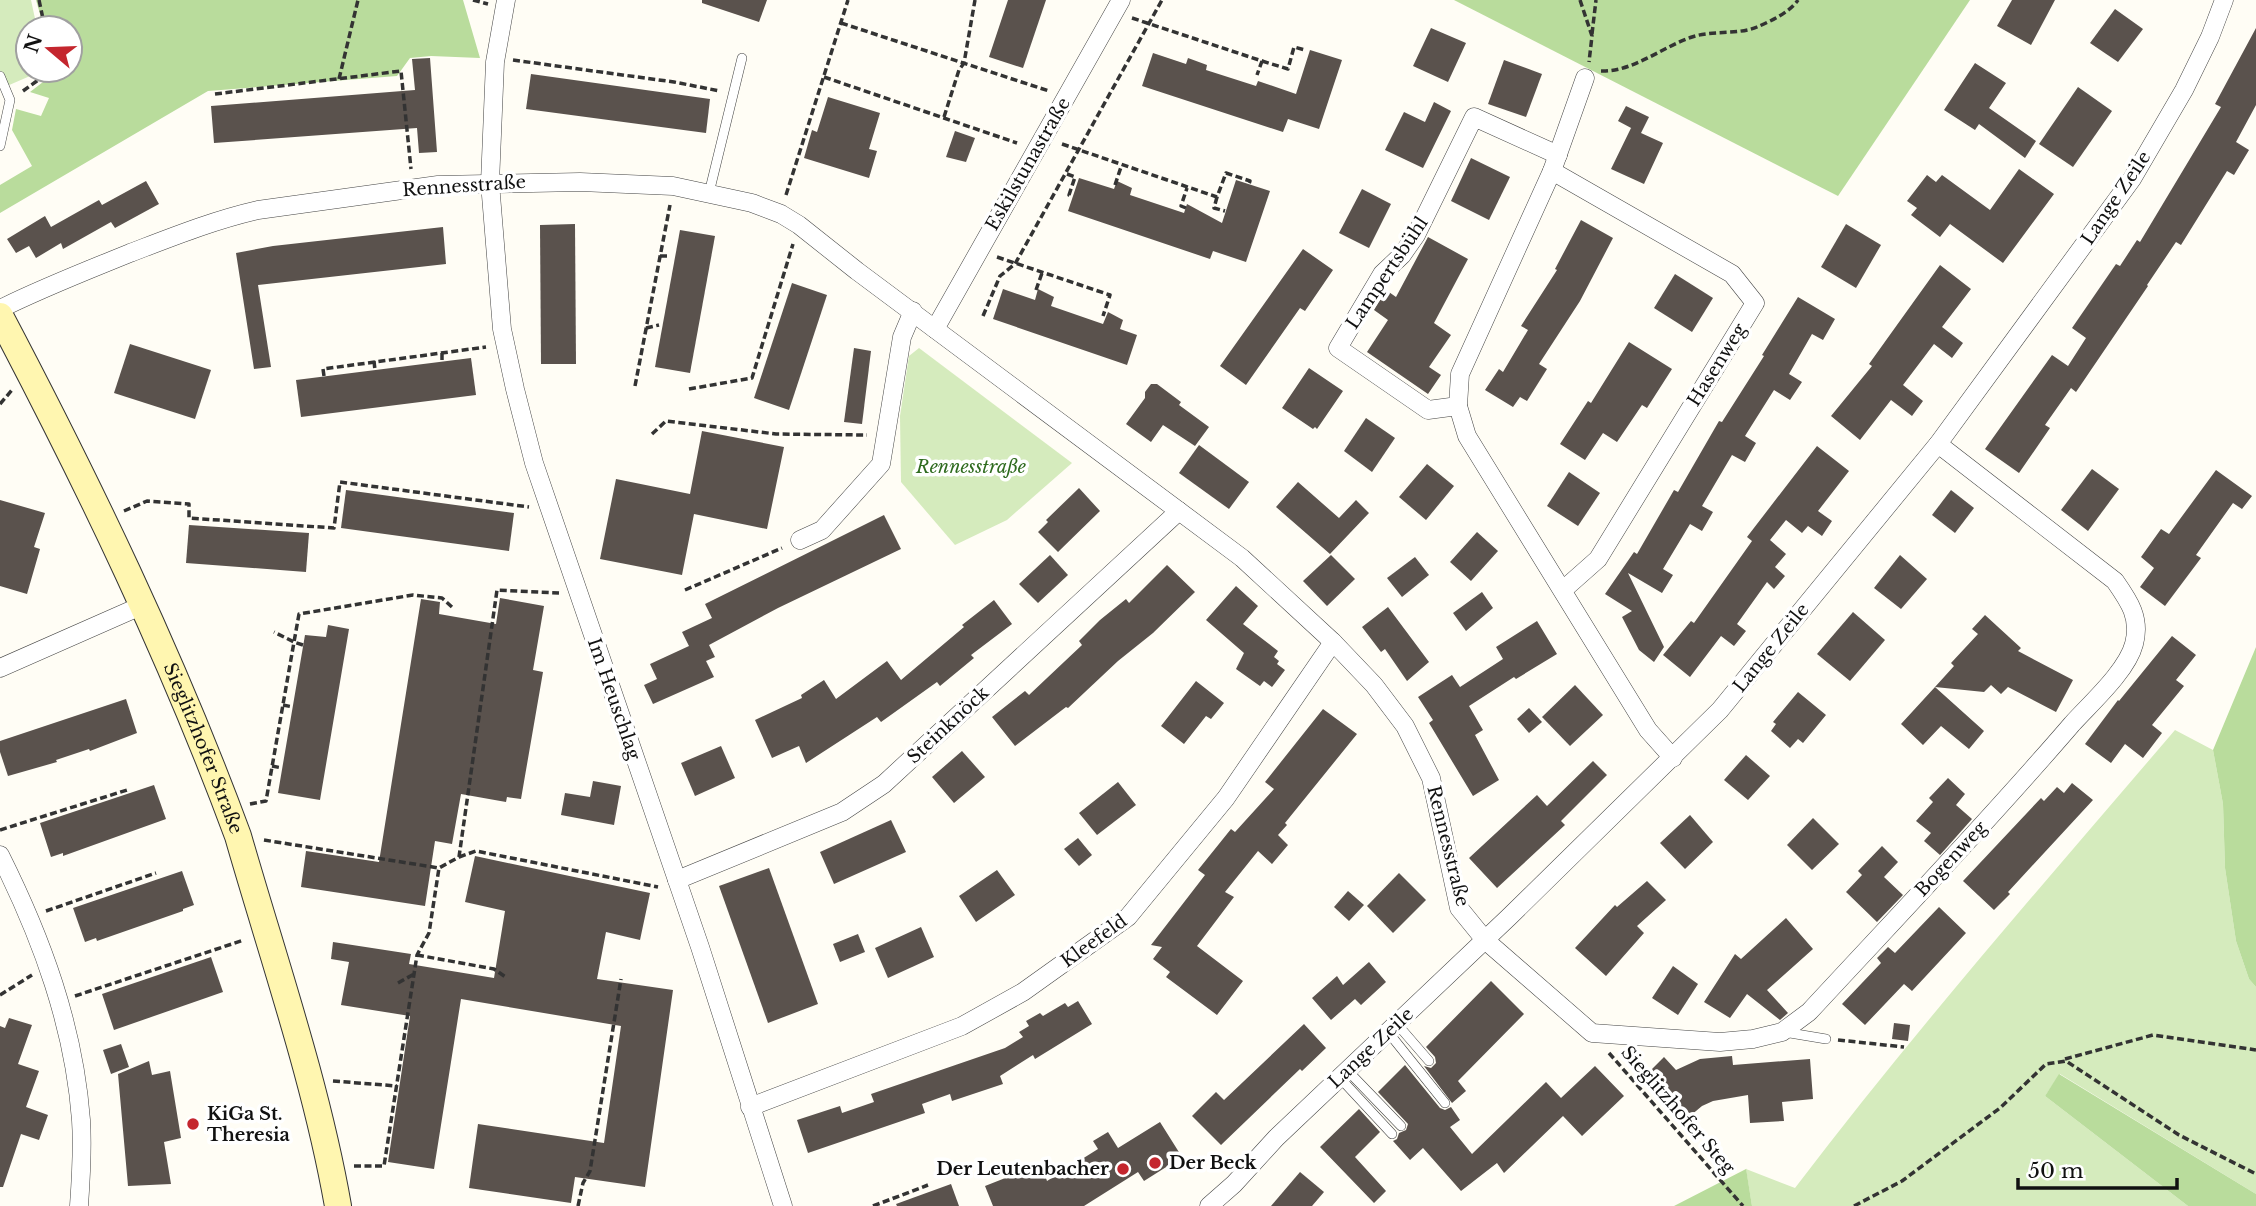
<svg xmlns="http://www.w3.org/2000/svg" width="2256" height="1206" font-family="'Libre Baskerville',serif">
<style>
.green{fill:#d5ebbd}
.forest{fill:#b9dc9c}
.building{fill:#5a524d}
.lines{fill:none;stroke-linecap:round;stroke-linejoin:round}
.service-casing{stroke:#444;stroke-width:10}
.minor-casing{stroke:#444;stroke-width:19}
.secondary-casing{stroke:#333;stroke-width:28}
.path{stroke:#333;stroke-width:3.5;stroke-dasharray:7 3.5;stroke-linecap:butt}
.service{stroke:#fff;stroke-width:9}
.minor{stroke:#fff;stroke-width:18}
.secondary{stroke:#fff6b0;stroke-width:26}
.poi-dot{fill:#c4262e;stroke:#fff;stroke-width:2.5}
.labels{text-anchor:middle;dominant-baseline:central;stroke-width:7;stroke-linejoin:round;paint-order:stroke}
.street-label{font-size:18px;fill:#111;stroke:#fff}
.park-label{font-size:18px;font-style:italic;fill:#2f6b1f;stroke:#fff}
.poi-label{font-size:18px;font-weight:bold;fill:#111;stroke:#fff;text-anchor:start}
</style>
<rect width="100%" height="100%" fill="#fffdf5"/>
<!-- green -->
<g class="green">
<polygon points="0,0 31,0 37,28 28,28 28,70 44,70 0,89"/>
<polygon points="919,348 1072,463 1007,520 955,545 901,482 900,416 909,356"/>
<path d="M2175,730L2213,750L2223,804L2225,868L2236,941L2249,979L2256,987V1194L2060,1074L2045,1096L2188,1206H1752L1746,1169L1795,1188C1915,1030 2046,881 2175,730Z"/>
</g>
<!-- forest -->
<g class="forest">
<polygon points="36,0 463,0 480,58 431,56 410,58 397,76 208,91 0,213 0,185 32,166 12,130 16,109 41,116 49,98 30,92 56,72 56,70 70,70 70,28 44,28"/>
<polygon points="1454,0 1970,0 1838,196"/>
<polygon points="2256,647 2256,987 2249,979 2236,941 2225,868 2223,804 2213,750"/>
<polygon points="2059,1074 2256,1194 2256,1206 2188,1206 2045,1096"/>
<polygon points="1746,1168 1752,1206 1674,1206 1746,1169"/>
</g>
<!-- building -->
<g class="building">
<polygon points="702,0 767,0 759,22 702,3"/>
<polygon points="1008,0 1046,0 1023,68 989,57"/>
<polygon points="2012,0 2055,0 2031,45 1997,26"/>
<polygon points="2115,9 2143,29 2118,62 2090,43"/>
<polygon points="1431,28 1466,43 1448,82 1413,66"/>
<polygon points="2256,28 2256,105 2236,142 2249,150 2234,175 2227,171 2181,245 2176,242 2147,285 2148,286 2076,392 2071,388 2045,425 2050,428 2019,473 1985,449 2052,355 2068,366 2086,338 2072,328 2116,264 2120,266 2137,240 2140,242 2221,107 2215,104"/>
<polygon points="1310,50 1342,60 1319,129 1288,119 1283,132 1142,86 1153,53 1186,64 1188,58 1207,65 1206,70 1256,86 1258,81 1296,94"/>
<polygon points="430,58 437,152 419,153 417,128 214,143 211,106 415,90 412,59"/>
<polygon points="1504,60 1542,74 1526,117 1488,104"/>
<polygon points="1975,63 2006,83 1989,108 2036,141 2025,158 1979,124 1975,130 1944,110"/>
<polygon points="531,74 710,99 706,133 526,109"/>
<polygon points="2078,87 2112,111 2073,167 2039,144"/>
<polygon points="828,97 880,113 869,149 877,151 869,178 804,158 812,130 817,132"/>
<polygon points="1434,102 1451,111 1423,168 1385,150 1404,112 1425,122"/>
<polygon points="1626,106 1649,117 1641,133 1663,143 1644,184 1611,169 1631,128 1633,129 1618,121"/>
<polygon points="955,131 975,138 966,162 946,157"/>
<polygon points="1471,158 1510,177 1489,220 1451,201"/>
<polygon points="2019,169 2054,194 2003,263 1950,224 1940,237 1911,215 1917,208 1907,201 1927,175 1936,182 1942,175 1990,210"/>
<polygon points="1079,178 1114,189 1117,181 1132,188 1130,195 1184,213 1187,204 1222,223 1236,180 1270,191 1246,262 1213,251 1210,259 1068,211"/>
<polygon points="146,181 159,204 115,228 111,222 63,249 61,243 36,258 29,246 16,253 7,239 45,216 51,227 99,200 102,205"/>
<polygon points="1362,189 1391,204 1369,248 1339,233"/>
<polygon points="1581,220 1613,238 1580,301 1539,364 1547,369 1527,401 1520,397 1513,407 1485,390 1499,369 1503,372 1528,330 1521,326 1557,270 1555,269"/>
<polygon points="575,224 576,364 541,364 540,225"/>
<polygon points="1846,224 1881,245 1856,288 1821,267"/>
<polygon points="443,227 446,264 258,285 271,367 254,369 236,253 273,246"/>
<polygon points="680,230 715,236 690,373 655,367"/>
<polygon points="1428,237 1468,259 1434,323 1451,335 1429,367 1441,375 1428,394 1367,352 1388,320 1374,310 1386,290 1396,297"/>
<polygon points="1303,249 1333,270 1305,311 1300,308 1246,385 1220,366"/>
<polygon points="1940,265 1971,289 1942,327 1963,343 1952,358 1934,344 1903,385 1923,401 1912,416 1891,400 1860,440 1831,416 1872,366 1869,364"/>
<polygon points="1675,274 1713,298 1692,332 1654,308"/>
<polygon points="792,283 827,295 789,410 754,398"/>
<polygon points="1003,289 1035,300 1038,289 1054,297 1051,306 1103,324 1108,312 1123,320 1120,329 1137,335 1127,365 993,319"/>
<polygon points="1798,297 1835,319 1823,340 1812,334 1789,374 1802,382 1790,400 1774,390 1745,436 1756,443 1745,462 1732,455 1702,506 1713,512 1702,531 1690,524 1663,569 1673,575 1662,593 1628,573 1664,647 1654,662 1639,650 1622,617 1632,611 1605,594 1634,552 1637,554 1674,490 1678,492 1719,421 1722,422 1764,356 1762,355"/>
<polygon points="1629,342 1672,369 1647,408 1642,405 1617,442 1603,433 1585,460 1560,444 1588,401 1591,403"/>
<polygon points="130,344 211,370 195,419 114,393"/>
<polygon points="854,348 871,351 862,424 844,422"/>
<polygon points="471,358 476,395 301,417 296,380"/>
<polygon points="1309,368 1343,391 1317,429 1315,427 1313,429 1282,408"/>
<polygon points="1151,384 1157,384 1181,402 1179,405 1209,427 1195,446 1163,425 1151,442 1126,424 1145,398 1145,392"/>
<polygon points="1366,418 1395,438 1372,472 1344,451"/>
<polygon points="702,431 784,447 767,529 694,514 682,575 600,559 616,479 690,494"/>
<polygon points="1199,445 1249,482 1229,509 1179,473"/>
<polygon points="1817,446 1849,471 1818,511 1832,521 1822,536 1808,526 1802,533 1786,520 1770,540 1786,554 1775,567 1785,576 1774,589 1767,582 1737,624 1746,631 1734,646 1721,636 1690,677 1663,655 1691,621 1694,623 1752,541 1747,537"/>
<polygon points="1427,464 1454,486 1426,520 1399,497"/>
<polygon points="2092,469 2119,489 2088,531 2061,510"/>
<polygon points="2216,470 2252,496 2242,509 2233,503 2196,555 2201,558 2165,606 2140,587 2154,568 2141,557 2161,529 2169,534"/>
<polygon points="1569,472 1600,493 1578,526 1547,506"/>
<polygon points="1298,482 1339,518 1356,500 1369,513 1330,554 1276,507"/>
<polygon points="1079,488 1100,511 1058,552 1038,532 1048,522 1046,520"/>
<polygon points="346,490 514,513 509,551 341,528"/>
<polygon points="1951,490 1974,508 1955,533 1932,515"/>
<polygon points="0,500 45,513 34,547 40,549 27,594 0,586"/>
<polygon points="884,515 901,549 778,608 709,645 715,657 706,661 714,677 653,704 644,685 657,679 650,664 689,646 682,632 712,618 705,604"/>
<polygon points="189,525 309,533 306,572 186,563"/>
<polygon points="1477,532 1498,551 1471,581 1450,562"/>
<polygon points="1050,555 1068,575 1038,603 1019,584"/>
<polygon points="1331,555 1355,579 1327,606 1303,581"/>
<polygon points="1900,555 1927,579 1901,609 1874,588"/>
<polygon points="1415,557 1429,575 1402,597 1387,578"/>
<polygon points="1167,565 1195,592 1153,633 1118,661 1068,708 1066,707 1015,746 992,717 1025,691 1029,695 1082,645 1079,641 1100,620 1126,599 1129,603"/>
<polygon points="1236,586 1258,606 1243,624 1278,651 1274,657 1279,661 1277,664 1285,670 1272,687 1264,681 1260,686 1236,669 1244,653 1206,620"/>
<polygon points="1482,592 1493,608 1466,631 1453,613"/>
<polygon points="500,598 544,606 533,670 543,672 521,799 507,797 506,802 461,794 452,844 435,841 425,906 301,887 306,851 379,862 421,599 440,602 439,614 496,624"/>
<polygon points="994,600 1012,624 971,655 974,658 940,686 937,682 881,722 877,717 806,763 799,746 772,758 755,720 802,698 801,695 824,680 836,699 887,661 901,680 964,627 962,625"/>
<polygon points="1388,607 1429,662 1407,681 1385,649 1381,652 1362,627"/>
<polygon points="1853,612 1885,640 1850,681 1817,654"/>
<polygon points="1985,615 2021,648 2018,651 2073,680 2056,712 2008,687 2001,694 1991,685 1984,692 1935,687 1954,666 1951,663 1978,634 1972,629"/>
<polygon points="1537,621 1557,654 1516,679 1514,677 1469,706 1483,730 1475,735 1499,780 1473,796 1429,723 1433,720 1418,697 1452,675 1460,687 1503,659 1496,647"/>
<polygon points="328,625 349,629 320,800 278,793 305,635 326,637"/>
<polygon points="2172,636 2196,655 2176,680 2184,686 2152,725 2162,733 2143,758 2125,744 2111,763 2085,744 2118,700 2119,701"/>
<polygon points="1196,681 1224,703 1211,719 1206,716 1184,744 1161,726"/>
<polygon points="1575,685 1603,715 1570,746 1542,717"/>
<polygon points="1935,687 1984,731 1969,749 1941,726 1923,745 1901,724"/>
<polygon points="1798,692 1826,715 1803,743 1798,739 1790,748 1771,731 1776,724 1773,722"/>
<polygon points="126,699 137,733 90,751 89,749 56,760 57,762 8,776 0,752 0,741"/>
<polygon points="1529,708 1542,722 1529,733 1517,719"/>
<polygon points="1323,709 1357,734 1285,823 1287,825 1278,835 1288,845 1272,864 1258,851 1225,892 1234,897 1197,946 1243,981 1217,1015 1166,977 1170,972 1153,959 1162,947 1151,945 1205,875 1198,870 1231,829 1235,832 1274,789 1265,782"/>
<polygon points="721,746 735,778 695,796 681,763"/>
<polygon points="962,751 985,777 954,803 932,777"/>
<polygon points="1746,755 1770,776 1748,800 1724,780"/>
<polygon points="1593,761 1607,775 1561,821 1565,825 1497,888 1469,858 1537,795 1547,806"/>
<polygon points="1948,778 1965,794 1956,805 1972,819 1940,855 1924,841 1931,833 1916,821 1933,802 1929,798"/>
<polygon points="593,781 621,786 614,825 561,815 565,793 590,797"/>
<polygon points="1118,782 1136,805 1097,835 1079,813"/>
<polygon points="2072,783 2093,800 2008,892 2010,894 1994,910 1963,881 2041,798 2044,801 2057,787 2064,793"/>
<polygon points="154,785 166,819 63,856 63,853 51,857 40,823"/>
<polygon points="1690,815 1713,842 1685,869 1660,843"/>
<polygon points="1813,818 1839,844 1812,870 1787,845"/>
<polygon points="891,820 906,852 834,884 820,852"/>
<polygon points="1078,838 1092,855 1079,866 1064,849"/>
<polygon points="1882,846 1898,862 1884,877 1903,895 1877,922 1846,892 1862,875 1858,871"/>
<polygon points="475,856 650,893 640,940 606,932 597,979 673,990 645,1187 575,1177 571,1203 469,1188 478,1124 604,1143 621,1026 461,999 434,1169 388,1162 410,1016 341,1005 349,962 331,959 333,942 411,954 409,964 494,978 505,911 465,902"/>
<polygon points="769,868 818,1004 768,1023 719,886"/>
<polygon points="997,870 1015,895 976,922 959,896"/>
<polygon points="182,871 194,905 183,909 183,911 97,941 96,938 85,942 73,908"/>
<polygon points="1399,873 1426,900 1393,933 1367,906"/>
<polygon points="1647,881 1666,900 1637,926 1644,933 1606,976 1575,948 1615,905 1617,907"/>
<polygon points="1348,891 1364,905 1349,921 1334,907"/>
<polygon points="1939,907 1966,933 1912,991 1904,984 1865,1025 1842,1004 1881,963 1877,958 1888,947 1895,953"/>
<polygon points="1786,918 1813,949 1767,990 1788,1013 1780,1020 1747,994 1730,1018 1704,1002 1735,954 1741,959"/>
<polygon points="921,927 934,957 888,978 875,948"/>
<polygon points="858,934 865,952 840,962 833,944"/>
<polygon points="211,957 223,992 114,1030 102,994"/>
<polygon points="1369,962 1386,982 1361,1005 1355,999 1331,1020 1312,998 1337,976 1343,985"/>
<polygon points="1673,966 1698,984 1678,1015 1652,998"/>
<polygon points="1491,981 1524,1014 1458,1081 1466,1091 1452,1103 1424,1066 1431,1068 1436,1063 1435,1057 1426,1047"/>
<polygon points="1078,1001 1092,1024 1035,1059 1033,1055 1000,1076 1003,1084 952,1101 950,1094 922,1104 925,1113 808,1153 797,1120 840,1106 842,1113 874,1102 871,1094 1005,1048 1023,1037 1019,1032 1029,1026 1026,1021 1040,1013 1043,1016 1065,1003 1068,1007"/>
<polygon points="9,1018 32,1025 18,1064 39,1071 26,1107 48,1115 39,1140 21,1134 3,1187 0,1187 0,1026 5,1028"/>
<polygon points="1894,1023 1910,1025 1908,1041 1892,1039"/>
<polygon points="1304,1024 1326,1048 1302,1071 1300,1069 1221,1145 1192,1116 1216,1092 1224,1100"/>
<polygon points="121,1044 129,1067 111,1074 103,1050"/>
<polygon points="1732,1056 1733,1065 1810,1059 1813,1099 1782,1102 1784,1121 1750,1123 1748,1095 1713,1101 1702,1106 1690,1116 1649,1072 1664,1057 1676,1070 1700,1059"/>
<polygon points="149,1061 152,1075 170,1071 181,1138 164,1142 171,1184 128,1186 118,1074"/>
<polygon points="1405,1065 1440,1108 1445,1110 1451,1107 1460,1120 1450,1127 1472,1154 1546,1082 1561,1098 1595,1066 1624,1096 1582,1136 1563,1116 1504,1173 1497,1163 1461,1191 1423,1148 1410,1160 1393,1141 1397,1139 1399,1133 1406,1130 1408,1124 1378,1092"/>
<polygon points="1359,1109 1380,1132 1355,1157 1386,1191 1374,1203 1320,1147"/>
<polygon points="1160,1122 1182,1157 1144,1181 1138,1172 1084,1206 993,1206 985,1186 1041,1164 1047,1181 1098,1149 1093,1141 1108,1132 1118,1148"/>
<polygon points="1300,1172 1324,1192 1312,1206 1271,1206"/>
<polygon points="951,1184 959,1206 897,1206 896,1204"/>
</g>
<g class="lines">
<!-- service casing -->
<g class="service-casing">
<g id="service">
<polyline points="0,76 10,100 0,146"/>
<polyline points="709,193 742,58"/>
<polyline points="1397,1024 1429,1061"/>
<polyline points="1388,1032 1445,1103"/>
<polyline points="1784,1032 1826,1039"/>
<polyline points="1347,1070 1401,1126"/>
<polyline points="1340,1078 1392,1134"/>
</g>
</g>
<!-- minor casing -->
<g class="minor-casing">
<g id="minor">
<polyline points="506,0 495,62 490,183 502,329 515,389 534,463 700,947 783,1206"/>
<polyline points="1585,78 1552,171 1460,374 1458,406 1467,436 1648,730 1673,758"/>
<polyline points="1552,171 1732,274 1755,303 1598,559 1563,590"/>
<path d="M0,309C42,288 86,271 130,253C172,237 214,220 258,210L438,185L580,182L673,186L752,203L781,214L799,225L857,271L1242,558L1333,642L1374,685L1405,726L1431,778L1459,908L1485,940L1592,1033L1720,1042L1753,1039L1782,1032L1809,1012C1897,917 1987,823 2072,724C2091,703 2127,671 2134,644C2141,618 2129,601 2115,581L1938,444"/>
<polyline points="935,329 1121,0"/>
<polyline points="1458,406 1428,410 1338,348 1382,274 1402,255 1416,235 1474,117 1558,155"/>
<polyline points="800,540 822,530 881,464 902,337 913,311"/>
<polyline points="0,668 143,605"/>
<path d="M0,855C42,939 74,1026 81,1120C83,1149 81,1178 79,1206"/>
<polyline points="677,880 842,812 884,784 1179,511"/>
<polyline points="750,1107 962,1026 1023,992 1128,917 1226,798 1333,642"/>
<polyline points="1209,1206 1234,1184 1276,1138 1509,917 1720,710 1938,444 2132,179 2184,90 2210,37 2224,0"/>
</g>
</g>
<!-- secondary casing -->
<g class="secondary-casing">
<g id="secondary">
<path id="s1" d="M0,316C89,485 172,657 238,836C273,958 316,1081 338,1206"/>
</g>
</g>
<!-- path -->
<g class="path">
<polyline points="39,0 45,28"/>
<polyline points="473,0 488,4"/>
<polyline points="1580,0 1592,36 1589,62"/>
<polyline points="1132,18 1262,61 1257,75"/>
<polyline points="841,23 1049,91"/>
<polyline points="1592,34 1596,0"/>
<polyline points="513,60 674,82 720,91"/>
<polyline points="1262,61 1288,69 1294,47 1305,50"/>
<path d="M1601,71C1633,72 1662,47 1692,37C1713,30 1738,35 1757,27C1771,21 1790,12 1798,0"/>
<polyline points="824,77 1017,143"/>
<polyline points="339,79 358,0"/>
<polyline points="23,91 52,70"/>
<polyline points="215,94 401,71 411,169"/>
<polyline points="944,117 959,70 964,63 975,0"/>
<polyline points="1062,144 1217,197 1226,173 1250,181 1249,184"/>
<polyline points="1067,174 1075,177 1069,195 1072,196"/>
<polyline points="1115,185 1121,167"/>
<polyline points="786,195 848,0"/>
<polyline points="1217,197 1214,208 1225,211"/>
<polyline points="1186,208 1181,206 1187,188"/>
<polyline points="660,256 670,256"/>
<polyline points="997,257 1110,295 1103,316"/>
<polyline points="1036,290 1042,273"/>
<polyline points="983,316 1000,276 1015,264 1162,0"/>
<polyline points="646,328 659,325"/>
<polyline points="442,353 442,361"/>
<polyline points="374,361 375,370"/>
<polyline points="324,376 323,369 486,347"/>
<polyline points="635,386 670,205"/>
<polyline points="689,389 752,378 793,244"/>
<polyline points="0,404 12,390"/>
<polyline points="652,434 666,421 776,434 867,435"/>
<polyline points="124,511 147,501 189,504 189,518 334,528 340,482 529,507"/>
<polyline points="685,590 782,548"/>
<polyline points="303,645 294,642 299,614 413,595 442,598 452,607"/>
<polyline points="283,705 293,707"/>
<polyline points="272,766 282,768"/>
<polyline points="250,804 266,801 294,642 274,632"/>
<polyline points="0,830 127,790"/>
<polyline points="264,840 439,868 459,857 497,590 559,593"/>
<polyline points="459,857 476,851 658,887"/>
<polyline points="46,911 156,873"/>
<polyline points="417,955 494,969 507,978"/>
<polyline points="398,983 414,974"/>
<polyline points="0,995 32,975"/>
<polyline points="75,996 244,940"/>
<polyline points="1838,1040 1904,1047"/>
<polyline points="1609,1053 1743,1206"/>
<polyline points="2065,1059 2153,1035 2256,1050"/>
<polyline points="333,1081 397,1086"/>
<polyline points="354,1166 384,1166 417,955 429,933 439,868"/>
<polyline points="578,1206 583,1183 590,1171 621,979"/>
<polyline points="873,1206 928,1185"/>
<polyline points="1854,1206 1902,1181 2000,1108 2046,1064 2066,1061 2179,1135 2256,1174"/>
</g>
<!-- service -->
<use href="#service" class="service"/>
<!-- minor -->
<use href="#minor" class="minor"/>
<!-- secondary -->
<use href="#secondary" class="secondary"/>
</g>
<!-- markers -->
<g class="poi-dot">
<circle cx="193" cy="1124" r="7"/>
<circle cx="1155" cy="1163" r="7"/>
<circle cx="1123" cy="1169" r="7"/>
</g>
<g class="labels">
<!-- street labels -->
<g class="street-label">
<text transform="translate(1028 164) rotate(-60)">Eskilstunastraße</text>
<text transform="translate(464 186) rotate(-4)">Rennesstraße</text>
<text transform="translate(2116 198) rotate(-56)">Lange Zeile</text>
<text transform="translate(1387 273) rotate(-56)">Lampertsbühl</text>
<text transform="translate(1717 365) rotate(-58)">Hasenweg</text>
<text transform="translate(1771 648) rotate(-51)">Lange Zeile</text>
<text transform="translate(614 699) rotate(71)">Im Heuschlag</text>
<text transform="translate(948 725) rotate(-43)">Steinknöck</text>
<text stroke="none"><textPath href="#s1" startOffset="478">Sieglitzhofer Straße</textPath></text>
<text transform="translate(1448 846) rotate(76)">Rennesstraße</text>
<text transform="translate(1951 859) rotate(-47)">Bogenweg</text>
<text transform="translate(1094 941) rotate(-36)">Kleefeld</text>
<text transform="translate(1371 1048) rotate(-43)">Lange Zeile</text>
<text transform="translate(1678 1110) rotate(49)">Sieglitzhofer Steg</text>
</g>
<!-- park labels -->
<g class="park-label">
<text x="971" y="467">Rennesstraße</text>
</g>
<!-- poi labels -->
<g class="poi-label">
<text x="207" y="1114">KiGa St.<tspan x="207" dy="21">Theresia</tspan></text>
<text x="1169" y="1163">Der Beck</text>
<text x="1109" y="1169" text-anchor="end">Der Leutenbacher</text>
</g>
</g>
<!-- north arrow -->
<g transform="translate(49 49) rotate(289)"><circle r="33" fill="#ffffff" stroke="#a0a0a0" stroke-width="2"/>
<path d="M0-5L12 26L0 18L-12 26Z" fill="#c4262e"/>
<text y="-10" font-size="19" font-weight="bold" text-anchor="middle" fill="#111111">N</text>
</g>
<!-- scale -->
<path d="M2018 1178v10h159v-10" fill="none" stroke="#111111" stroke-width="3.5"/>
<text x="2028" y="1178" font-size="21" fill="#111111" stroke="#ffffff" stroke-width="5" paint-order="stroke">50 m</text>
</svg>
